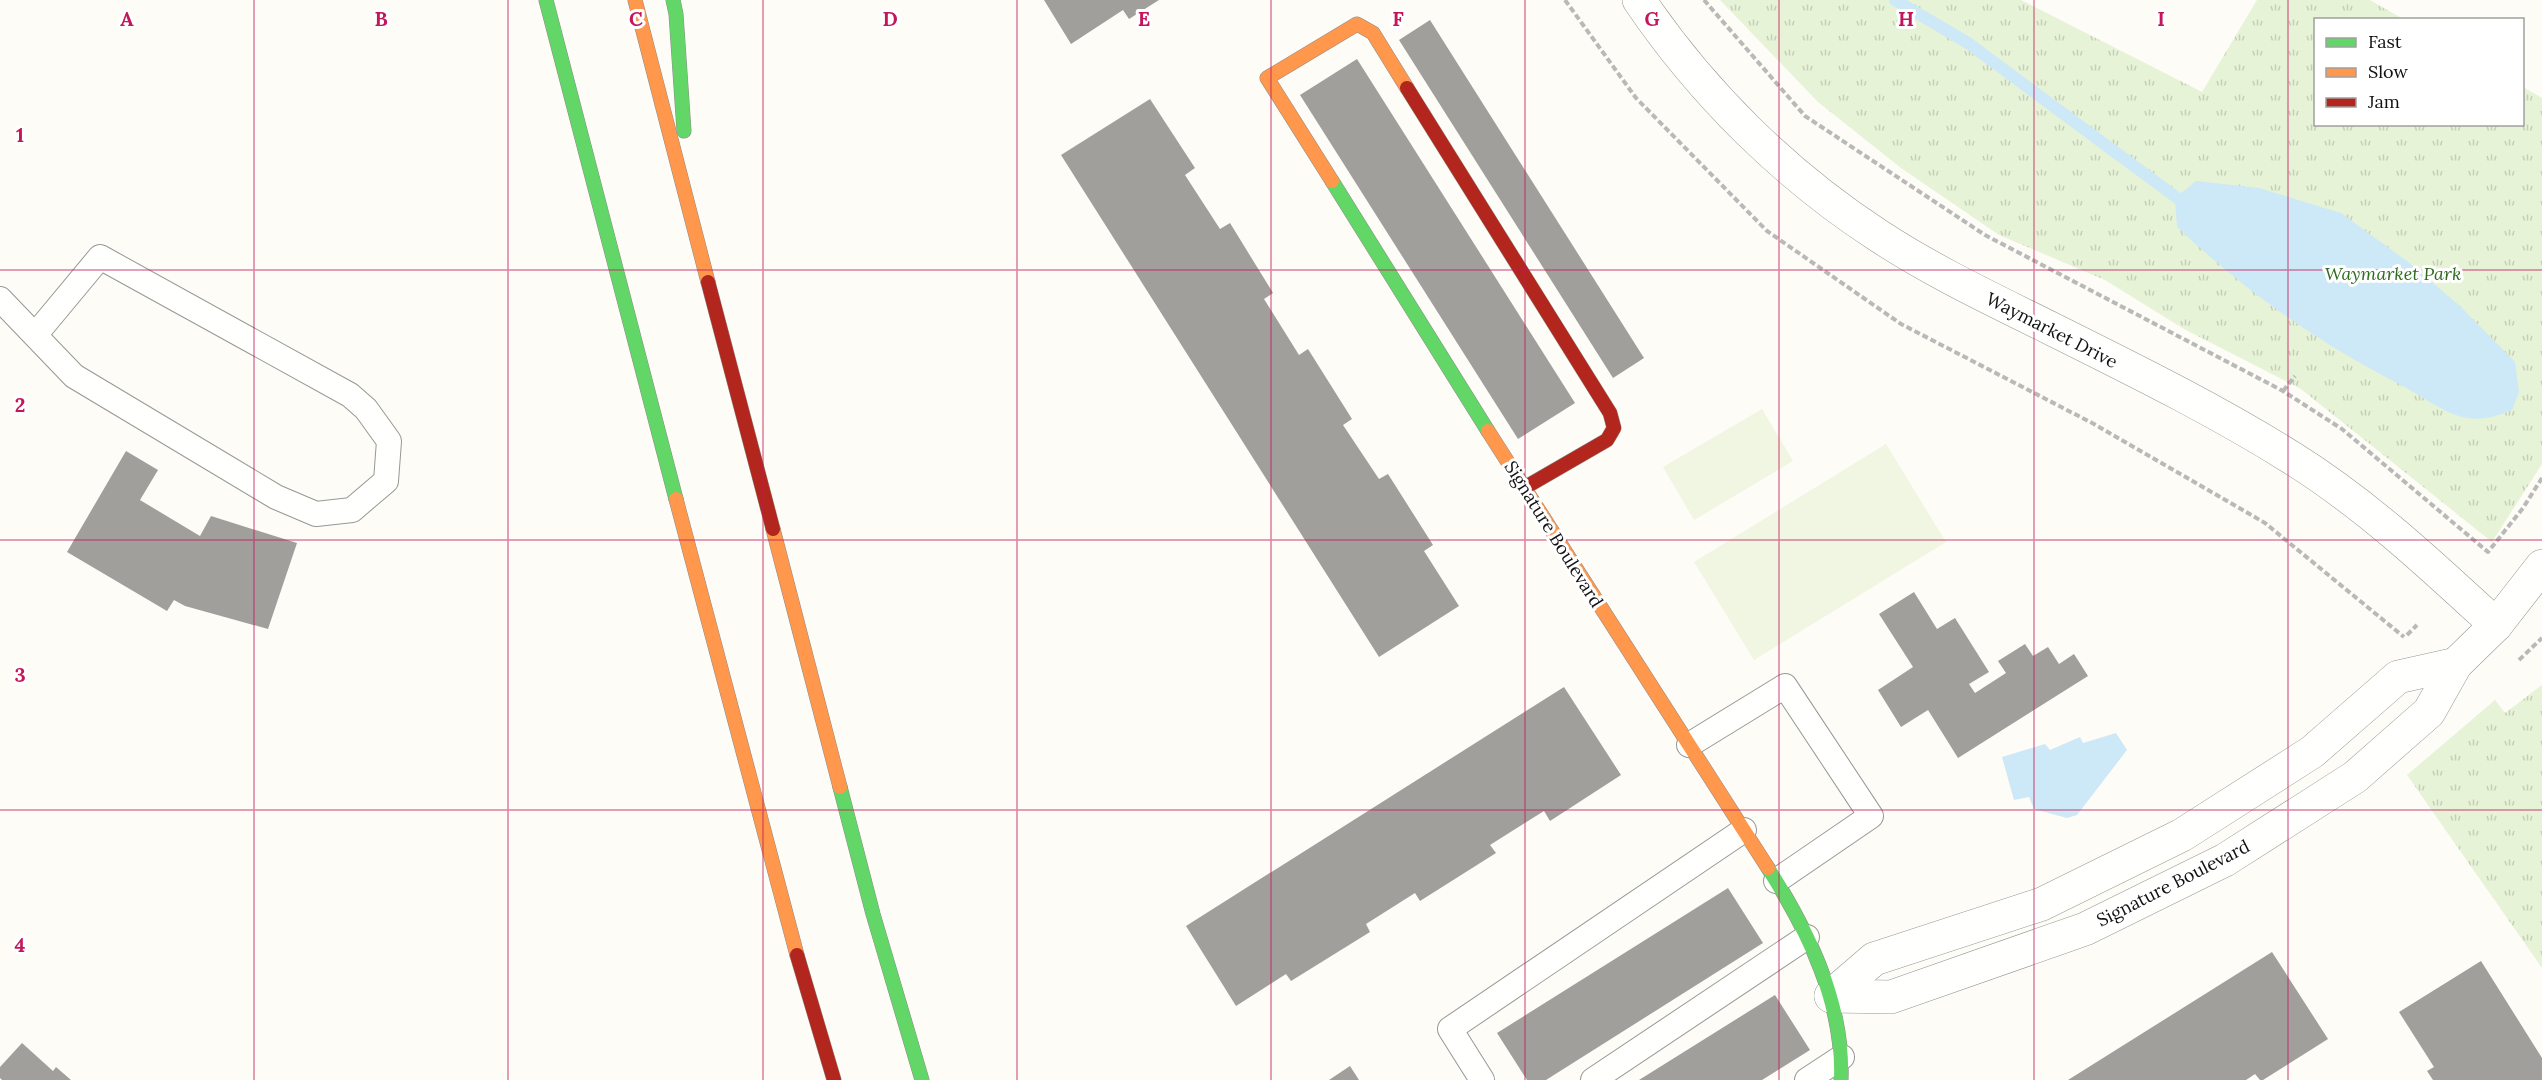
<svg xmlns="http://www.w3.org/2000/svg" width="2542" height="1080" font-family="Lora,serif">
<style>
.park{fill:url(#park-tufts)}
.pitch{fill:#f0f6e1}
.water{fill:#cde8f7}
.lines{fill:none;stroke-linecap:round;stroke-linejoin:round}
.stream{stroke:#cde8f7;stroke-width:12}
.building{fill:#a19f9c}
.lane-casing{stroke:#979795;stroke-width:26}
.street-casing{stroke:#979795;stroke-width:34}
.fast-casing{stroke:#8e8d8b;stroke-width:15}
.slow-casing{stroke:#8e8d8b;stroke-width:15}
.jam-casing{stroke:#8e8d8b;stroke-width:15}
.path{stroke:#b9b9b8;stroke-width:4;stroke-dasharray:6 3;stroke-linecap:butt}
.lane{stroke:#fffffe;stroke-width:24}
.street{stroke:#fffffe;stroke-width:33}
.fast{stroke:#63d668;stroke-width:14}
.slow{stroke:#ff974d;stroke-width:14}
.jam{stroke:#b3261e;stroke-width:14}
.grid{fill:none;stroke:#c2185b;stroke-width:1.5;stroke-opacity:0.55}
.labels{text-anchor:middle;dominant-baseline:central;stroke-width:6;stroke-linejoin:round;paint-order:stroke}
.park-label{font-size:18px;font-style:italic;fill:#2f6b1f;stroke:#fff}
.street-label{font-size:18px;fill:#111;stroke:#fff}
.grid-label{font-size:20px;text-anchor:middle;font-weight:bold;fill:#c2185b;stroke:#fff;stroke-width:6;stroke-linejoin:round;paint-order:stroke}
</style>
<defs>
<pattern id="park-tufts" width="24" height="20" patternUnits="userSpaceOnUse" patternTransform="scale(1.5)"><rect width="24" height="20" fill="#e7f3d7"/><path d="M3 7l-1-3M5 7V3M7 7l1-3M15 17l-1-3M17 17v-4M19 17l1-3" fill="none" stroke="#c5cfb8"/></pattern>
</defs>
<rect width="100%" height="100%" fill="#fdfcf7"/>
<!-- park -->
<g class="park">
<polygon points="1720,0 2021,0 2202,92 2257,0 2370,0 2403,19 2316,20 2316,124 2522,124 2523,87 2542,98 2542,464 2492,542 2301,389 2184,329 2105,280 1999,235 1901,168 1818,102"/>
<polygon points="2542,685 2542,968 2407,775 2495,700 2505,713"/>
</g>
<!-- pitch -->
<g class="pitch">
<polygon points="1762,409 1793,461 1694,520 1663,467"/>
<polygon points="1886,444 1946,542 1754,660 1694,562"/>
</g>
<!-- water -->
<g class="water">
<path d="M2196,181L2259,188L2341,213L2408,262L2460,306L2515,362L2519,392L2512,410C2496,417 2477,422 2459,416C2440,410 2421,396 2403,386C2319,343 2246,292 2177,227L2175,198Z"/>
<polygon points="2116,733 2127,750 2077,815 2067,818 2034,809 2029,797 2014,800 2002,757 2045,744 2050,750 2080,737 2083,743"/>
</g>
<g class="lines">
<!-- stream -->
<polyline class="stream" points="1895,0 1968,43 2188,206"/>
</g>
<!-- building -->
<g class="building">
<polygon points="1044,0 1159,0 1129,19 1123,10 1071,44"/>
<polygon points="1430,20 1644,358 1613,378 1399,40"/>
<polygon points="1357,59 1575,403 1518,439 1300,95"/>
<polygon points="1150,99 1195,168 1185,175 1220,229 1230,223 1273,293 1264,299 1299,355 1308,349 1352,419 1343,425 1379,479 1388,474 1433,545 1424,551 1459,606 1379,657 1061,155"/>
<polygon points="126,451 158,470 140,500 200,536 211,516 297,543 268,629 185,606 174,600 167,611 67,552"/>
<polygon points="1914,592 1937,629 1955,618 1989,672 1969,684 1975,693 2006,673 1998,661 2025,644 2033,656 2048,647 2059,664 2074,654 2088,676 1958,758 1928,710 1901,727 1878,690 1913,667 1879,614"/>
<polygon points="1564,687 1621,775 1550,821 1544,811 1490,845 1496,853 1420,901 1415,893 1366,924 1370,932 1291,981 1286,974 1236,1006 1186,926"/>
<polygon points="1728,888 1763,943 1546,1080 1527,1080 1497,1033"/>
<polygon points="2272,952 2328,1039 2263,1080 2260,1080 2255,1074 2246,1080 2068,1080"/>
<polygon points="2481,961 2542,1058 2542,1080 2433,1080 2427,1071 2434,1067 2399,1012"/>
<polygon points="1775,995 1810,1050 1762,1080 1639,1080"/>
<polygon points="22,1043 53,1071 56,1067 71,1080 2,1080 0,1078 0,1067"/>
<polygon points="1350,1066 1359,1080 1329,1080"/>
</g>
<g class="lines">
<!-- lane casing -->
<g class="lane-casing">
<g id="lane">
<polyline points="0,299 74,376 276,497 316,514 352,510 386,481 389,441 366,409 350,395 100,257 36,334"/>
<polyline points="1689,745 1785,686 1871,816 1776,881"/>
<polyline points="1482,1080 1450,1029 1744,830"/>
<polyline points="1593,1080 1807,937"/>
<polyline points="1807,1080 1842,1057"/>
</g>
</g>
<!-- street casing -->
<g class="street-casing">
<g id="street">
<path d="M1639,0C1702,93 1785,175 1879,236C1934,272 1992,299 2050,328C2132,369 2214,409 2292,458C2367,505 2431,565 2496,625"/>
<polyline points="1831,996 1891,997 2085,929 2225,860 2355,777 2429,712 2456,664 2496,625 2542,566"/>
<polyline points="1831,996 1874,959 2042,904 2182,835 2312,752 2398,677 2456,664"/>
</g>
</g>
<!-- fast casing -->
<g class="fast-casing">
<g id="fast">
<polyline points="546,0 676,499"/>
<polyline points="673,0 676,14 684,131"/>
<polyline points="1332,181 1488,431"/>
<polyline points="840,787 873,914 922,1080"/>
<path d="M1768,868C1808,931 1844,1003 1841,1080"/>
</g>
</g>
<!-- slow casing -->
<g class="slow-casing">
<g id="slow">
<polyline points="635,0 708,282"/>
<polyline points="1332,181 1267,78 1357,24 1373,33 1407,88"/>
<polyline points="1488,431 1768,868"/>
<polyline points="676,499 797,955"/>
<polyline points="773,529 840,787"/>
</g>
</g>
<!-- jam casing -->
<g class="jam-casing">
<g id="jam">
<polyline points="1407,88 1610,413 1614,428 1607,440 1524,488"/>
<polyline points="708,282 773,529"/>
<polyline points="797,955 834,1080"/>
</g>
</g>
<!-- path -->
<g class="path">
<polyline points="1565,0 1636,98 1767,231 1901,324 2094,424 2265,523 2404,637"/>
<polyline points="1704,0 1805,116 1985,235 2283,391 2342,429 2488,552 2523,508 2542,478"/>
<polyline points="2283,391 2295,376"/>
<polyline points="2407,635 2417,625"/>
<polyline points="2519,660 2542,638"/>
</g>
<!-- lane -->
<use href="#lane" class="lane"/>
<!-- street -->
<use href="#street" class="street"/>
<!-- fast -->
<use href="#fast" class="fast"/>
<!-- slow -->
<use href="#slow" class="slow"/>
<!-- jam -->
<use href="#jam" class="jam"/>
</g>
<!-- grid -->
<path class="grid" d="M254,0V1080M508,0V1080M763,0V1080M1017,0V1080M1271,0V1080M1525,0V1080M1779,0V1080M2034,0V1080M2288,0V1080M0,270H2542M0,540H2542M0,810H2542"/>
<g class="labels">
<!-- park labels -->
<g class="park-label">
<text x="2393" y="273">Waymarket Park</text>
</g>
<!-- street labels -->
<g class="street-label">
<text transform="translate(2052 330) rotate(27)">Waymarket Drive</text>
<text transform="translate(1554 534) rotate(58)">Signature Boulevard</text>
<text transform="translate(2173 883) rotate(-27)">Signature Boulevard</text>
</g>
</g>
<g class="grid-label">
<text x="127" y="26">A</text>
<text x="381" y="26">B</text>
<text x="636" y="26">C</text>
<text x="890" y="26">D</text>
<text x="1144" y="26">E</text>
<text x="1398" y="26">F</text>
<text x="1652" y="26">G</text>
<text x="1906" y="26">H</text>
<text x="2161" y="26">I</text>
<text x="20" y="142">1</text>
<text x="20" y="412">2</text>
<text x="20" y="682">3</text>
<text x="20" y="952">4</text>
</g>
<!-- legend -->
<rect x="2314" y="18" width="210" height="108" fill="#ffffff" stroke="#a0a0a0" stroke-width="1.5"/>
<rect x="2326" y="38" width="30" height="9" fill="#63d668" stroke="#a0a0a0" stroke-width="1.5"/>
<text x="2368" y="48" font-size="18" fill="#111111">Fast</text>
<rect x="2326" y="68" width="30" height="9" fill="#ff974d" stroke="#a0a0a0" stroke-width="1.5"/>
<text x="2368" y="78" font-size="18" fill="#111111">Slow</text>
<rect x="2326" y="98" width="30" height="9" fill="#b3261e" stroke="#a0a0a0" stroke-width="1.5"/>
<text x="2368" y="108" font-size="18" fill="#111111">Jam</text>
</svg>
